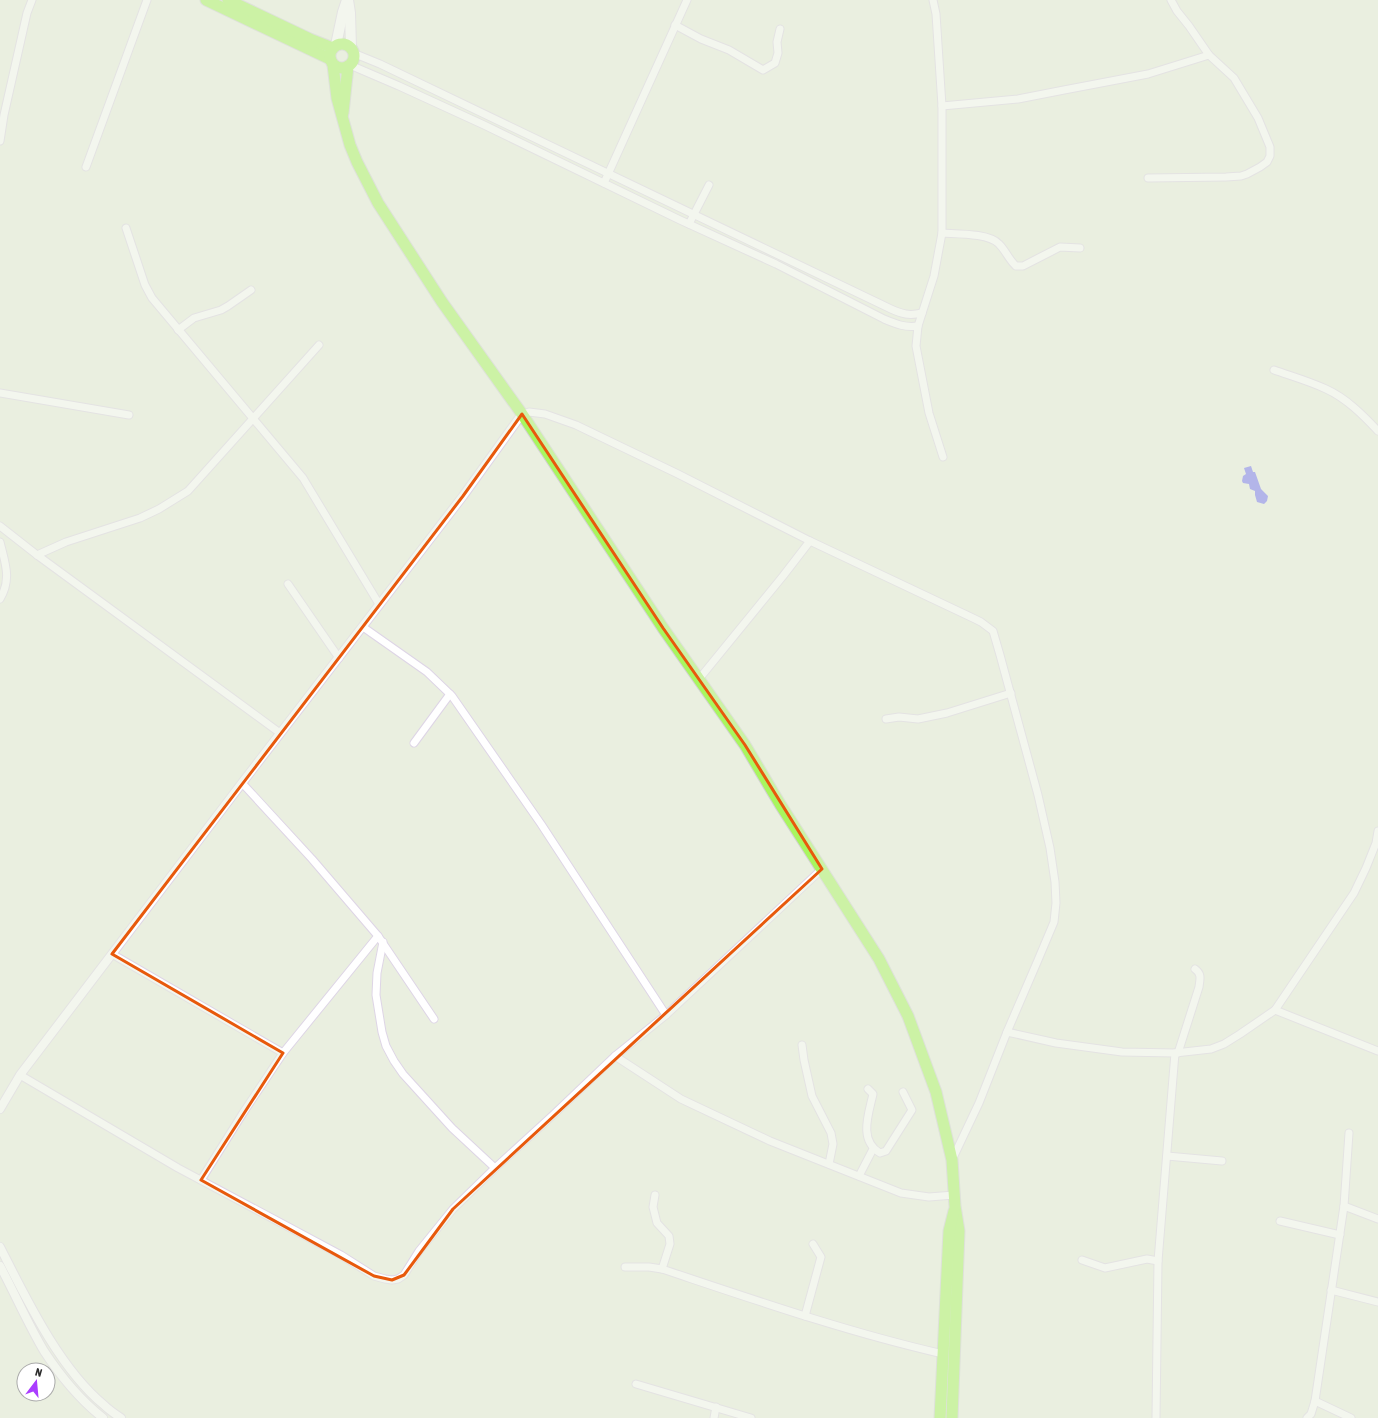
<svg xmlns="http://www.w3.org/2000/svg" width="1378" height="1418" font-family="'Asap Condensed',sans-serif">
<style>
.water{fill:#7270f3}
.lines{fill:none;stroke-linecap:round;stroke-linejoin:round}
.minor-casing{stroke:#ded5e6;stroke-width:9}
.tertiary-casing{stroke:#ded5e6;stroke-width:10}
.secondary-casing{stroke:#ded5e6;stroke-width:12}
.primary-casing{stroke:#d1d1d1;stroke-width:13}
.minor{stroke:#fff;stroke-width:7}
.tertiary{stroke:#fff;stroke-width:8}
.secondary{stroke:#fff;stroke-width:10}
.primary{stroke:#a8f65e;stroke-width:11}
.marked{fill:none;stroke:#e8590c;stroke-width:3;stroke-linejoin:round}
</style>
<rect width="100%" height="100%" fill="#eaefe0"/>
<!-- water -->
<polygon class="water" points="1251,466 1253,472 1255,472 1261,489 1268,496 1267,501 1264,504 1257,502 1255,495 1255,491 1250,489 1249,484 1243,483 1242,481 1243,476 1246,474 1244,468"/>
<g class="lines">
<!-- minor casing -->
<g class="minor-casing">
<g id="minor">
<polyline points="933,0 936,14 942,106 942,233 934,276 918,326 916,346 929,413 943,457"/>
<polyline points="675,25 701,39 729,50 763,70 775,63 778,53 777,42 780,29"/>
<path d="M353,53L380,64L891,309C902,314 909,316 922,313"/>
<path d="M350,65L399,86L484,125L680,220L776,264L884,319C896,324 905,328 918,326"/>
<polyline points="942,106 1018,99 1064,90 1148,74 1209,55"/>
<polyline points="0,141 4,115 27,13 32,0"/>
<polyline points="86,167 147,0"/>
<polyline points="1148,178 1226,177 1241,176 1247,174 1260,167 1267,162 1270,156 1270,147 1258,118 1234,78 1209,55 1189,26 1177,11 1171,0"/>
<polyline points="604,183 687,0"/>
<polyline points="689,224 709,185"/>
<polyline points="126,228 145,285 152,298 303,478 379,604"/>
<path d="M942,233C957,234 989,233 999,244C1006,251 1009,260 1016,266H1023L1060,247L1080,248"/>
<polyline points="178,330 194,318 221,310 228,306 251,290"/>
<path d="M1274,370C1291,376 1309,381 1326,389C1346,398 1363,415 1378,431"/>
<polyline points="0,393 129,415"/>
<polyline points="522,414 529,412 545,414 576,425 678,474 810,541 975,619 981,622 993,631 1000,655 1038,795 1050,848 1055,882 1056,903 1054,922 1038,960 1007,1032 979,1103 952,1160"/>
<polyline points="0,526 37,555 280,733"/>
<path d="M0,542C5,563 12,579 0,599"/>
<polyline points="37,555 66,542 140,518 159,509 188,491 319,345"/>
<polyline points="288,584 339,658"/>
<polyline points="363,627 427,672 452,696 541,824 666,1015"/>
<polyline points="699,679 783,576 810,541"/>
<polyline points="886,719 899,717 918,719 947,713 1011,693"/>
<polyline points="414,743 450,694"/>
<polyline points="242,783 312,859 378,936 434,1019"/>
<polyline points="383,942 377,973 376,995 382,1032 386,1046 394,1061 403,1074 452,1128 495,1168"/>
<polyline points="112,954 283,1053"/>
<polyline points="1275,1010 1378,1051"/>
<polyline points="1007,1032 1056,1043 1122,1052 1175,1053 1211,1049 1224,1044 1240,1034 1275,1010 1354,893 1366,868 1376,843 1378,831"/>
<polyline points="802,1045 804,1060 812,1096 831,1133 833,1144 829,1164"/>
<path d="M1178,1053L1199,987C1200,979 1202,974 1195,969"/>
<polyline points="615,1056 681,1099 770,1141 901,1193 929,1197 954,1195"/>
<polyline points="20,1075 178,1168 341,1255 374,1276 385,1279 392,1280 398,1279 404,1275 419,1251 453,1209 495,1168 553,1115 615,1056 666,1015 822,869"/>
<path d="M868,1089L873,1094C869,1113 858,1140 880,1153L886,1151L912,1110L903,1092"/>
<polyline points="1167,1156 1222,1161"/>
<polyline points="859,1176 873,1149"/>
<polyline points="201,1180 243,1113 283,1053 378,936"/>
<polyline points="655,1195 653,1207 657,1223 669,1236 670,1244 662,1269"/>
<polyline points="1344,1206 1378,1219"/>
<polyline points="1280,1221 1340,1235"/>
<polyline points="1082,1260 1105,1268 1147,1259 1158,1261"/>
<path d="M625,1267H649L662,1269C755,1300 847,1332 943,1354"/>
<polyline points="1331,1290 1378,1302"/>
<polyline points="805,1316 821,1257 813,1244"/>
<polyline points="636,1384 751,1418"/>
<polyline points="1315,1401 1351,1418"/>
<polyline points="714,1418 716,1407"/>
<polyline points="1156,1418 1158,1261 1175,1053"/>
<polyline points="1307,1418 1311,1414 1315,1401 1344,1206 1349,1133"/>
</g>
</g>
<!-- tertiary casing -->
<g class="tertiary-casing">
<g id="tertiary">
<polyline points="0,1109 20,1075 242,783 463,496 522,414"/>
<path d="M0,1247C26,1298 59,1368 104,1405C109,1410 115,1414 121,1418"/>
<path d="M0,1266C15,1294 28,1324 44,1351C61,1377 79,1399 103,1418"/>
</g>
</g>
<!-- secondary casing -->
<g class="secondary-casing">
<g id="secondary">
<polyline points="348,0 350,13 351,48"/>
<polyline points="336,45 343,12 347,0"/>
</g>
</g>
<!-- primary casing -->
<g class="primary-casing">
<g id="primary">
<polyline points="206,0 330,59"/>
<polyline points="228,0 310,39 333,48"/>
<circle cx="342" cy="56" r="12"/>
<polyline points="333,65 337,98 350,145 357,162 378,203 442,302 522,414 663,628 745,745 780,804 879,959 908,1016 936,1092 952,1160 955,1206 959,1231 952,1418"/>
<polyline points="343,113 348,66"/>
<polyline points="940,1418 949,1231 954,1211"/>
</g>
</g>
<!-- minor -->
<use href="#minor" class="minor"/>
<!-- tertiary -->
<use href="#tertiary" class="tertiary"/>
<!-- secondary -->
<use href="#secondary" class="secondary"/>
<!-- primary -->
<use href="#primary" class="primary"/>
</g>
<!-- marked area -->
<path d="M0 0H1378V1418H0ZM522,414L663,628L745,745L822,869L453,1209L404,1275L392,1280L374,1276L201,1180L283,1053L112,954L463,496Z" fill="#eaefe0" fill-opacity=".55" fill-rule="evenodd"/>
<path class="marked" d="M522,414L663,628L745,745L822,869L453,1209L404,1275L392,1280L374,1276L201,1180L283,1053L112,954L463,496Z"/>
<!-- north arrow -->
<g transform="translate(36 1382) rotate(16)"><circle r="19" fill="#ffffff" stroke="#ababab"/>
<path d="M0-3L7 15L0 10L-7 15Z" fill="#aa3dff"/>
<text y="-6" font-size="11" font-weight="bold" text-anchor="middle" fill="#2d2d2d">N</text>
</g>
</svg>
